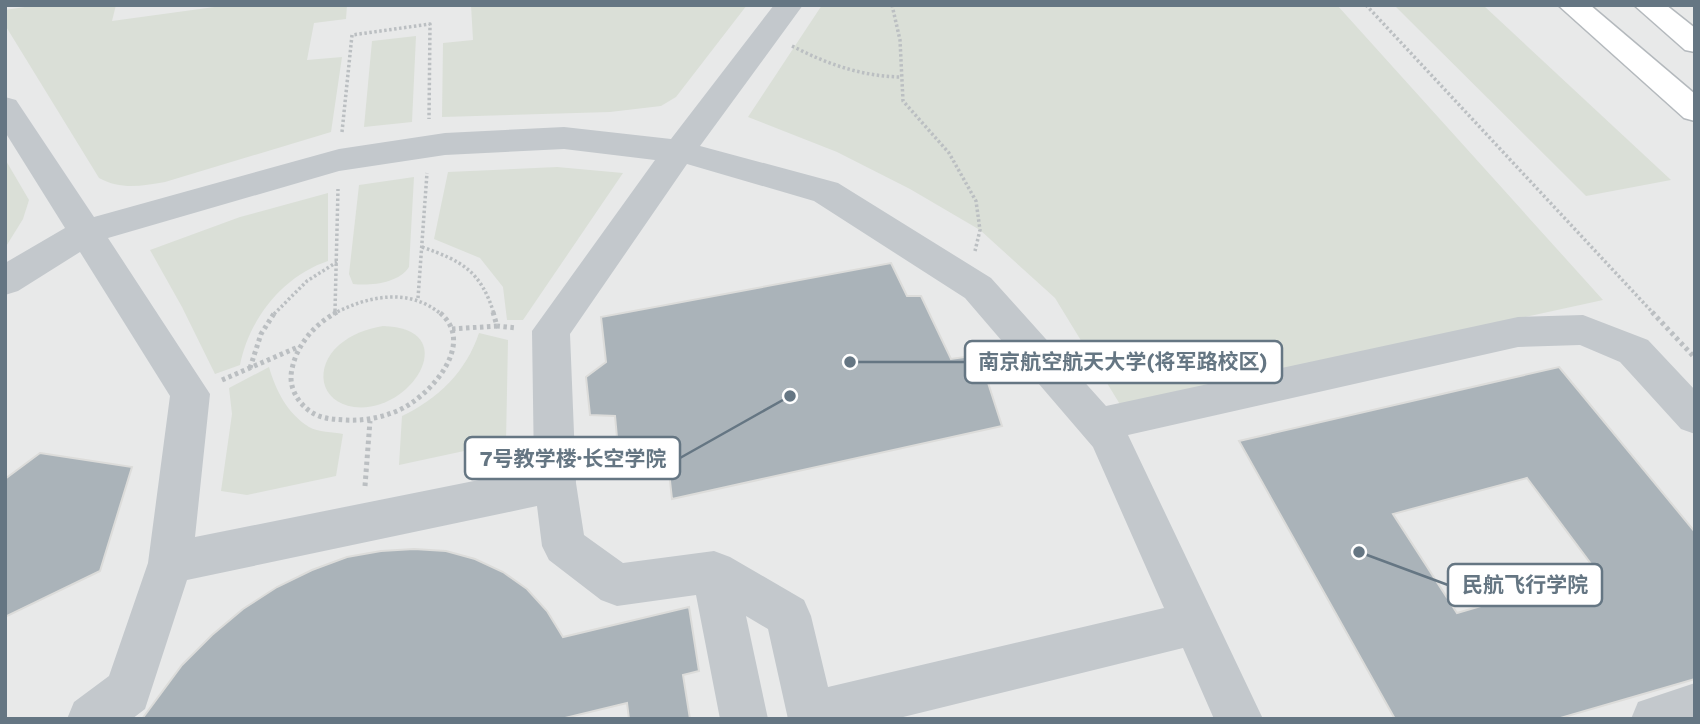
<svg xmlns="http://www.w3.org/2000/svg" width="1700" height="724" font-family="'Work Sans','Noto Sans SC',sans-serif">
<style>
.built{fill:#e8e9e9}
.green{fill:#dadfd7}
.building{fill:#aab3b9;stroke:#dcdcda;stroke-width:2;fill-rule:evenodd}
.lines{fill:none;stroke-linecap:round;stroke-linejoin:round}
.highway-casing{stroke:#b4b9bd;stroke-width:3}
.path-far1{stroke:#bbbfc2;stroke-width:3.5;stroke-dasharray:2.5 2.5;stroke-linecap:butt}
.path{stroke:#bbbfc2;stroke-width:5;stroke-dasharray:3.5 3.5;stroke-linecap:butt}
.minor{fill:#c3c8cc;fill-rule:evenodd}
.highway{fill:#fff;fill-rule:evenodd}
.leader{fill:none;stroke:#657683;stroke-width:2.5}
.callout-dot{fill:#657683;stroke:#fff;stroke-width:2.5}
.callout{fill:#fff;stroke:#657683;stroke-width:2.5}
.callout-label{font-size:21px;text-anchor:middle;font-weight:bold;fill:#657683}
</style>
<rect width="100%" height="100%" fill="#fafaf8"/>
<!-- built -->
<rect class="built" x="5" y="5" width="1690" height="714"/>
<!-- green -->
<g class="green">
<path d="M38,5H116L112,21L229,5H347L346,19L314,23L307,60L342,57L331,132L165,182C141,186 121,190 99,178L5,25V10Z"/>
<polygon points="471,5 747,5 676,97 661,106 610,112 442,117 443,43 473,40"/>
<polygon points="822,5 1337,5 1603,300 1121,406 1055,298 980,230 910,189 837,152 748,117"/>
<polygon points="1394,5 1483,5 1671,180 1586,196"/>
<polygon points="416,36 412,122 364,127 372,41"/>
<polygon points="5,159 29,200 23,219 5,248"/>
<polygon points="557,167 623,173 523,320 507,320 503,287 480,258 434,239 448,172"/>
<path d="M414,177L409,267C399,283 371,286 353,284L349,274L359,185Z"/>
<path d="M328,193V261C283,276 249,319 240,365L215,374L182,307L150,250L240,217Z"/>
<path d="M383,326C464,328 412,414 354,407C319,402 314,367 339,345C352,334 366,329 383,326Z"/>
<path d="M479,333L508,340L506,442L399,465L402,416C438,399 466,372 479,333Z"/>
<path d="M269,367C276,391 287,413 309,427C318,432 333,432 343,434L336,476L247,495L221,491L232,414L229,388Z"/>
</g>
<!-- building -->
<g class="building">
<polygon points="891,263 907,296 921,296 951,359 979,355 1002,426 672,499 668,463 620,470 615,416 590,415 586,377 606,362 601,317"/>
<path d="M1559,367L1695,532V679L1557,719H1395L1239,441ZM1527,478L1597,572L1457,613L1393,514Z"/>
<polygon points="40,453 132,467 100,571 5,617 5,479"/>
<polygon points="414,549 446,551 475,559 503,572 527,589 547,611 563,637 689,607 699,671 683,675 690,719 629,719 627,703 561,719 142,719 182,665 212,635 243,609 277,587 312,570 347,557 381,551"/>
</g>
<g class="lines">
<!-- highway casing -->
<g class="highway-casing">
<g id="highway">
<polygon points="1558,5 1590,5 1695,94 1695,121 1684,118"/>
<polygon points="1634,5 1666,5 1695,28 1695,52 1685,50"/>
</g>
</g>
<!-- path-far1 -->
<g class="path-far1">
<polyline points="892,5 900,40 903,101 949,153 976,201 980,230 975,251"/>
<polyline points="1366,5 1654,314"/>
<path d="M792,46C827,64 861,76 900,77"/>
<polyline points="342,132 352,35 430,24 429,119"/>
<path d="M422,247C462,261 481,271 494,314"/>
<polyline points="418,298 427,173"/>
<polyline points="335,311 338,189"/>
<polyline points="274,314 307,281 337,262"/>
<path d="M333,314C368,296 408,287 441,314"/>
</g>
<!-- path -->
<g class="path">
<path d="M337,312C315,324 297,344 292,369C289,382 293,393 301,403C314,418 327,419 345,420C363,421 380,418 397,411C430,397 478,343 439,312"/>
<polyline points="493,312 497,326 517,328"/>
<polyline points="1652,312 1695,358"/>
<polyline points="452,329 497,326"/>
<polyline points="250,368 261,334 275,312"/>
<polyline points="222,380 298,347"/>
<polyline points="365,486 370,421"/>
</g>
<!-- minor -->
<g class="minor">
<path d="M774,5H803L700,146L838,183L991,278L1106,406L1518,317L1583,315L1648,340L1695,390V434L1681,429L1620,362L1580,345L1518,347L1128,435L1263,719H1214L1183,648L895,719H788L768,629L746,616L768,719H720L696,595L617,606L601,600L549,560L542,546L537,506L187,580L145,709L132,719H67L74,702L109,676L148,563L170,396L80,252L18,291L5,295V263L65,228L5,132V97L16,100L94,217L339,149L445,133L564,127L671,139ZM564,149L655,160L532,331L534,469L195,537L210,394L108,238L339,171L445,155ZM687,164L814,201L965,298L1093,447L1164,608L828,687L811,616L804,600L730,557L714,551L623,563L584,535L576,483L570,334Z"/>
<polygon points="1695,683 1695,719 1631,719 1638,702"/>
</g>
<!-- highway -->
<use href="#highway" class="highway"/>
</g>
<!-- callouts -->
<path class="leader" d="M850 362L965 362M790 396L680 458M1359 552L1448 585"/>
<g class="callout-dot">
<circle cx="850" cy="362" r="7"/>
<circle cx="790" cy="396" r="7"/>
<circle cx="1359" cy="552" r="7"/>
</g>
<g class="callout">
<rect x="965" y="341" width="317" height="42" rx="7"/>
<rect x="465" y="437" width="215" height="42" rx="7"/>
<rect x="1448" y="564" width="154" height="42" rx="7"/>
</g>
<g class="callout-label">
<text x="1123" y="369">南京航空航天大学(将军路校区)</text>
<text x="573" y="466">7号教学楼·长空学院</text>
<text x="1525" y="592">民航飞行学院</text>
</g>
<!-- border -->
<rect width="1700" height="724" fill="none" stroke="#657683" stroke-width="14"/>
</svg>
